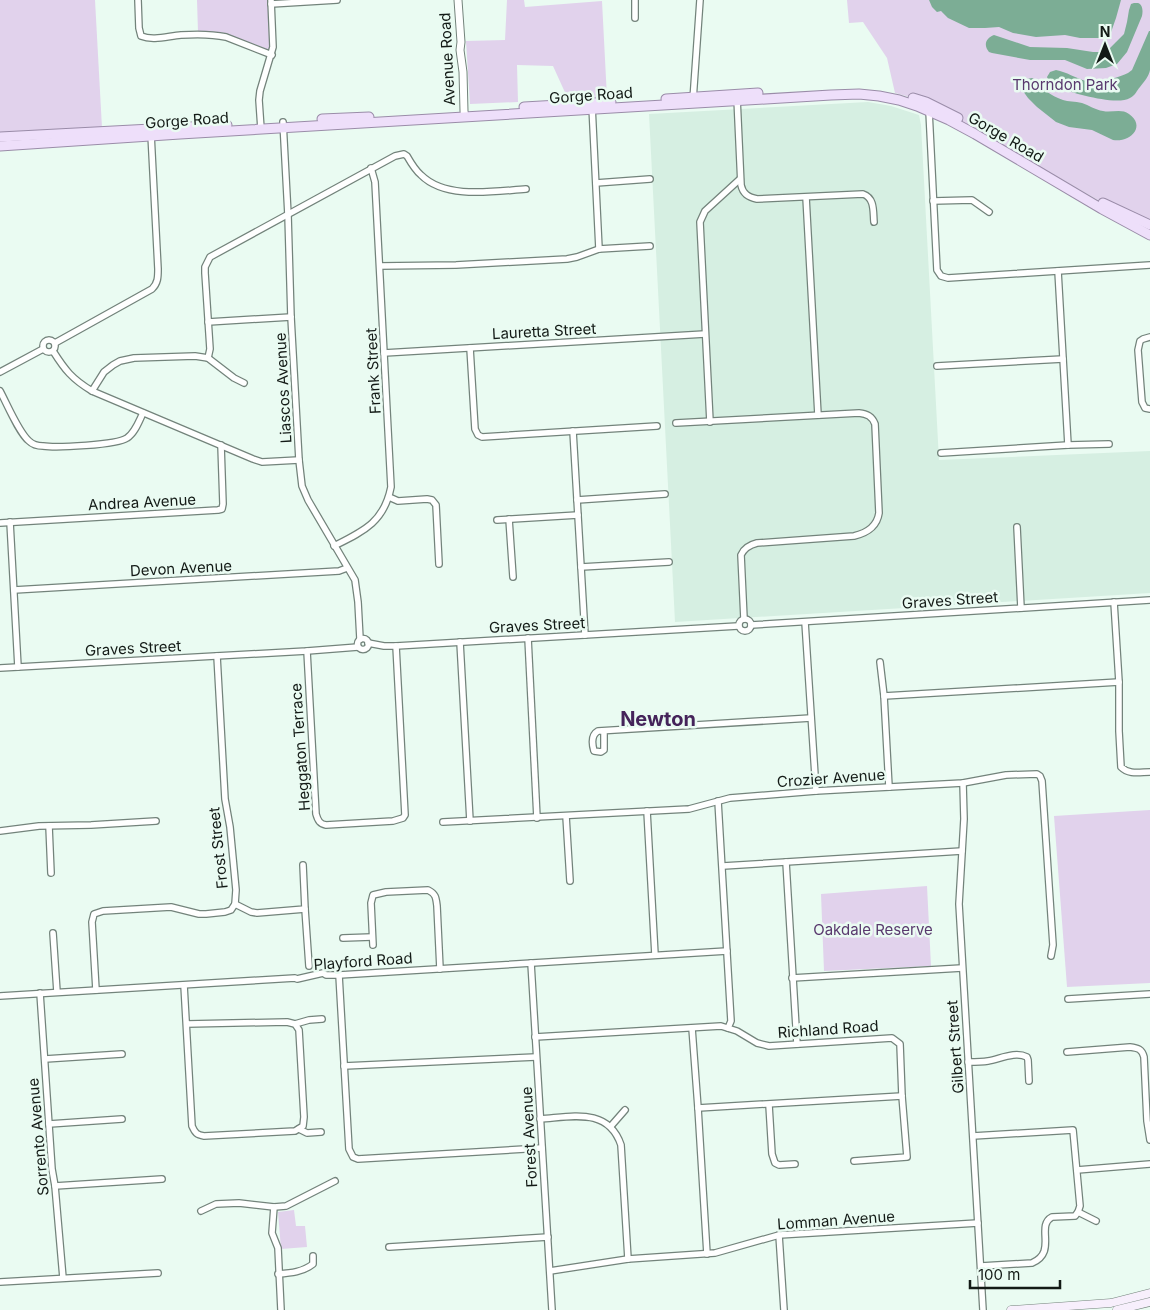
<svg xmlns="http://www.w3.org/2000/svg" width="1150" height="1310" font-family="Inter,sans-serif">
<style>
.built{fill:#d6efe2}
.green{fill:#e1d2ec}
.water{fill:#7cad95}
.lines{fill:none;stroke-linecap:round;stroke-linejoin:round}
.minor-casing{stroke:#73837b;stroke-width:8}
.tertiary-casing{stroke:#73837b;stroke-width:9}
.secondary-casing{stroke:#73837b;stroke-width:9}
.primary-casing{stroke:#9a8ca8;stroke-width:11}
.minor{stroke:#fff;stroke-width:5.5}
.tertiary{stroke:#fff;stroke-width:7}
.secondary{stroke:#f7effc;stroke-width:8}
.primary{stroke:#eedffa;stroke-width:9}
.labels{text-anchor:middle;dominant-baseline:central;stroke-width:5;stroke-linejoin:round;paint-order:stroke}
.street-label{font-size:15px;fill:#131a16;stroke:#eafbf2}
.park-label{font-size:15px;fill:#59396e;stroke:#eafbf2}
.district-label{font-size:20px;font-weight:bold;fill:#45235a;stroke:#eafbf2}
</style>
<rect width="100%" height="100%" fill="#eafbf2"/>
<!-- built -->
<polygon class="built" points="868,102 891,106 919,115 921,125 939,460 1150,451 1150,593 675,622 649,114"/>
<!-- green -->
<g class="green">
<polygon points="0,0 95,0 102,128 0,134"/>
<polygon points="197,0 269,0 271,33 270,52 221,33 198,32"/>
<polygon points="507,0 524,0 525,7 602,1 607,98 568,99 553,66 517,65 518,102 470,104 466,41 505,40"/>
<polygon points="847,0 1150,0 1150,225 1110,207 945,112 910,97 895,93 887,58 863,22 849,23"/>
<polygon points="1150,810 1150,983 1067,987 1054,816"/>
<polygon points="927,886 931,966 824,971 821,894"/>
<polygon points="294,1210 296,1226 305,1226 307,1247 281,1249 278,1212"/>
</g>
<!-- water -->
<g class="water">
<polygon points="929,0 1121,0 1116,18 1110,35 1102,38 1080,38 1065,35 1036,37 1013,33 999,27 985,28 969,28 948,18 941,11 937,12 932,7"/>
<path d="M1134,3H1138C1143,5 1143,11 1142,16L1127,52L1117,64L1106,68L1087,69L1065,60H1030L992,53L989,52C983,45 986,38 994,35L1030,47L1067,48L1093,52H1103L1110,48L1124,34L1127,22L1129,10L1131,4Z"/>
<path d="M1149,31H1150C1150,43 1150,58 1150,70C1149,76 1144,82 1140,87C1137,90 1135,96 1130,98C1116,106 1074,93 1058,88C1052,85 1049,83 1047,77L1050,72L1056,70C1067,72 1075,78 1086,81C1097,84 1118,78 1128,73L1132,70Z"/>
<path d="M1032,78C1039,81 1041,86 1046,91C1051,95 1057,98 1063,100C1068,102 1075,101 1082,103C1089,105 1095,110 1103,111C1112,113 1121,108 1129,114C1147,127 1129,143 1113,140L1092,130L1069,127L1056,122L1037,107L1028,98L1023,91V83L1027,79Z"/>
</g>
<g class="lines">
<!-- minor casing -->
<g class="minor-casing">
<g id="minor">
<path d="M138,0L139,28L141,36C153,41 168,36 181,35C196,34 212,34 226,37L272,55"/>
<polyline points="635,0 635,18"/>
<polyline points="271,4 337,0"/>
<path d="M737,98L741,185C743,194 748,197 757,199L863,194C875,198 873,212 874,222"/>
<polyline points="693,100 700,0"/>
<polyline points="592,106 599,249"/>
<polyline points="929,111 937,270 941,276 948,278 1150,265"/>
<polyline points="283,122 288,215 291,317 299,460 302,486 308,500 355,580 358,602 360,639"/>
<polyline points="261,129 259,100 260,91 273,47 271,0"/>
<polyline points="596,183 650,179"/>
<polyline points="806,197 818,415"/>
<polyline points="933,201 972,200 989,212"/>
<polyline points="380,266 456,265 567,259 577,257 599,249 650,246"/>
<polyline points="1058,271 1068,445"/>
<polyline points="208,322 291,317"/>
<polyline points="1150,337 1143,339 1140,341 1138,350 1142,402 1145,408 1150,409"/>
<circle cx="49" cy="346" r="6"/>
<path d="M55,343L152,289C158,283 158,277 158,269L151,134"/>
<polyline points="470,348 475,429 478,435 482,437 657,426"/>
<path d="M53,351C65,370 72,379 92,391L253,459L262,462L299,460"/>
<polyline points="384,353 705,334"/>
<path d="M208,358L210,349L205,273V267L210,257L395,156L404,154L407,156C411,163 415,170 421,175C446,200 495,191 526,189"/>
<polyline points="937,366 1063,359"/>
<polyline points="0,372 43,349"/>
<path d="M0,391C7,404 19,433 29,441C33,445 38,446 43,446C56,448 117,445 127,438C135,433 139,421 143,413"/>
<polyline points="92,391 104,372 113,365 120,361 134,358 195,356 208,358 234,378 244,383"/>
<polyline points="710,422 700,222 705,211 740,179"/>
<path d="M676,423L859,413C867,414 872,416 875,424L879,513C877,527 867,533 854,536L757,543C749,545 744,548 741,555L744,619"/>
<polyline points="573,431 585,635"/>
<polyline points="941,453 1068,445 1109,444"/>
<polyline points="389,497 398,501 427,499 432,500 436,505 439,564"/>
<polyline points="577,500 665,494"/>
<polyline points="509,519 513,577"/>
<polyline points="497,520 578,515"/>
<polyline points="10,522 18,667"/>
<polyline points="0,523 218,510 222,509 223,504 221,445"/>
<polyline points="1017,527 1021,608"/>
<path d="M334,546C364,531 384,522 391,487L375,182L371,168"/>
<polyline points="581,567 669,562"/>
<polyline points="14,590 339,571 347,568"/>
<path d="M1114,602L1119,682V731L1121,767C1129,775 1140,772 1150,772"/>
<circle cx="745" cy="625" r="6"/>
<polyline points="805,622 816,791"/>
<polyline points="751,625 1150,600"/>
<polyline points="528,638 537,818"/>
<circle cx="363" cy="644" r="5.5"/>
<polyline points="460,642 470,821"/>
<polyline points="368,643 384,646 396,646 738,626"/>
<path d="M307,651L316,814C318,821 320,824 326,825L393,821L403,818L405,815L396,646"/>
<polyline points="880,662 884,696 889,787"/>
<polyline points="0,668 307,651 358,647"/>
<polyline points="884,696 1119,682"/>
<path d="M604,731V750L601,752L594,751C592,744 591,735 598,731L811,718"/>
<polyline points="963,783 964,819 959,904 983,1310"/>
<polyline points="718,801 731,1021 728,1028"/>
<polyline points="647,811 655,955"/>
<polyline points="566,816 570,881"/>
<polyline points="443,822 689,809 730,798 816,791 963,783 1006,775 1037,774 1040,776 1042,781 1053,945 1051,956"/>
<polyline points="49,826 51,873"/>
<polyline points="0,831 39,826 91,825 156,821"/>
<polyline points="786,862 797,1044"/>
<polyline points="723,866 962,851"/>
<polyline points="235,904 251,912 257,913 305,909 303,865"/>
<polyline points="305,909 309,966"/>
<polyline points="53,933 57,992"/>
<polyline points="343,938 372,937"/>
<path d="M373,945L371,903L373,895L386,892L428,890C436,894 436,898 437,906L440,969"/>
<polyline points="531,963 552,1310"/>
<polyline points="339,975 349,1149 353,1157 358,1159 542,1148"/>
<polyline points="792,978 962,968"/>
<path d="M184,985L192,1126C195,1133 197,1135 204,1136L295,1131L303,1126L304,1117L299,1030L295,1024L287,1022L187,1024"/>
<polyline points="96,990 92,922 94,914 103,911 171,907 199,914 206,914 225,912 231,910 235,904 236,890 230,827 225,799 217,656"/>
<polyline points="40,993 52,1169 55,1186 63,1278"/>
<polyline points="0,996 295,978 297,979 323,973 326,975 339,975 727,951"/>
<polyline points="1068,999 1150,994"/>
<polyline points="295,1024 309,1020 322,1019"/>
<polyline points="692,1028 698,1108 707,1254"/>
<polyline points="535,1037 721,1026 737,1031 757,1043 769,1046 892,1038 900,1044 902,1096 907,1157 854,1161"/>
<path d="M1067,1052L1130,1047C1138,1048 1142,1049 1144,1057L1147,1121L1150,1140"/>
<polyline points="45,1059 122,1054"/>
<path d="M968,1062C975,1062 982,1062 988,1061C1000,1059 1015,1051 1027,1057L1028,1060L1029,1081"/>
<polyline points="344,1066 536,1057"/>
<polyline points="769,1105 772,1154 775,1163 779,1165 795,1164"/>
<polyline points="698,1108 902,1096"/>
<path d="M540,1119C572,1117 608,1107 621,1145L628,1259"/>
<polyline points="49,1124 122,1119"/>
<polyline points="611,1126 625,1110"/>
<polyline points="299,1129 307,1133 321,1132"/>
<path d="M973,1136L1073,1130L1080,1206L1078,1212L1075,1216L1052,1217C1035,1226 1058,1252 1032,1263L981,1266"/>
<polyline points="1077,1170 1150,1164"/>
<polyline points="55,1186 162,1179"/>
<polyline points="274,1207 272,1233 278,1248 281,1310"/>
<polyline points="201,1211 216,1204 239,1203 274,1207 286,1206 335,1181"/>
<polyline points="1078,1212 1096,1221"/>
<polyline points="779,1235 784,1310"/>
<polyline points="389,1247 548,1237"/>
<polyline points="550,1271 628,1259 715,1253 779,1235 978,1223"/>
<path d="M278,1274C291,1273 303,1272 313,1264V1256"/>
<polyline points="0,1282 158,1273"/>
</g>
</g>
<!-- tertiary casing -->
<g class="tertiary-casing">
<polyline id="tertiary" points="458,0 461,42 460,50 463,72 464,111 465,117"/>
</g>
<!-- secondary casing -->
<g class="secondary-casing">
<g id="secondary">
<polyline points="1011,1310 1111,1303 1150,1293"/>
<polyline points="1117,1310 1150,1302"/>
</g>
</g>
<!-- primary casing -->
<g class="primary-casing">
<g id="primary">
<polyline points="913,98 926,102 958,118"/>
<polyline points="666,99 758,93"/>
<polyline points="524,107 611,102"/>
<polyline points="322,119 369,117"/>
<polyline points="0,137 227,125"/>
<polyline points="0,146 180,134 831,95 859,94 879,96 899,100 917,106 949,120 975,134 1102,209 1150,235"/>
<polyline points="1103,203 1150,225"/>
</g>
</g>
<!-- minor -->
<use href="#minor" class="minor"/>
<!-- tertiary -->
<use href="#tertiary" class="tertiary"/>
<!-- secondary -->
<use href="#secondary" class="secondary"/>
<!-- primary -->
<use href="#primary" class="primary"/>
</g>
<g class="labels">
<!-- street labels -->
<g class="street-label">
<text transform="translate(447 59) rotate(-93)">Avenue Road</text>
<text transform="translate(591 95) rotate(-4)">Gorge Road</text>
<text transform="translate(187 120) rotate(-4)">Gorge Road</text>
<text transform="translate(1006 137) rotate(30)">Gorge Road</text>
<text transform="translate(544 331) rotate(-3)">Lauretta Street</text>
<text transform="translate(373 371) rotate(-93)">Frank Street</text>
<text transform="translate(283 388) rotate(-93)">Liascos Avenue</text>
<text transform="translate(142 502) rotate(-3)">Andrea Avenue</text>
<text transform="translate(181 568) rotate(-3)">Devon Avenue</text>
<text transform="translate(950 600) rotate(-4)">Graves Street</text>
<text transform="translate(537 625) rotate(-3)">Graves Street</text>
<text transform="translate(133 648) rotate(-3)">Graves Street</text>
<text transform="translate(300 747) rotate(-94)">Heggaton Terrace</text>
<text transform="translate(831 778) rotate(-4)">Crozier Avenue</text>
<text transform="translate(218 848) rotate(-96)">Frost Street</text>
<text transform="translate(363 961) rotate(-4)">Playford Road</text>
<text transform="translate(828 1029) rotate(-4)">Richland Road</text>
<text transform="translate(955 1047) rotate(-94)">Gilbert Street</text>
<text transform="translate(38 1137) rotate(-95)">Sorrento Avenue</text>
<text transform="translate(529 1137) rotate(-93)">Forest Avenue</text>
<text transform="translate(836 1220) rotate(-4)">Lomman Avenue</text>
</g>
<!-- park labels -->
<g class="park-label">
<text x="1065" y="84">Thorndon Park</text>
<text x="873" y="929">Oakdale Reserve</text>
</g>
<!-- district labels -->
<g class="district-label">
<text x="658" y="719">Newton</text>
</g>
</g>
<!-- north arrow -->
<g transform="translate(1105 45)" stroke="#eafbf2" stroke-width="4" paint-order="stroke">
<path d="M0-4L9 19L0 12L-9 19Z" fill="#131a16"/>
<text y="-8" font-size="14" font-weight="bold" text-anchor="middle" fill="#131a16">N</text>
</g>
<!-- scale -->
<path d="M970 1280v8h90v-8" fill="none" stroke="#131a16" stroke-width="2.5"/>
<text x="978" y="1280" font-size="15" fill="#131a16" stroke="#eafbf2" stroke-width="4" paint-order="stroke">100 m</text>
</svg>
